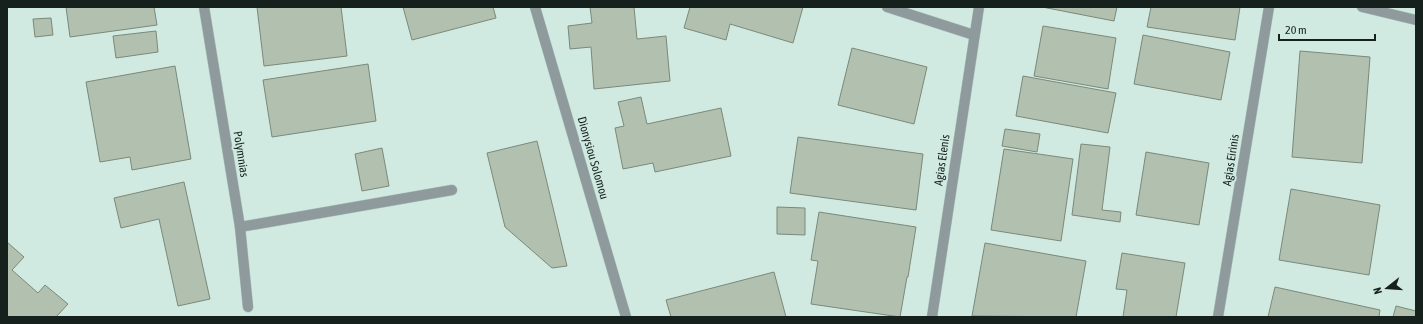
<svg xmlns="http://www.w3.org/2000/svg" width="1423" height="324" font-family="'Asap Condensed',sans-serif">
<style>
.building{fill:#b2c0af;stroke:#7b8979}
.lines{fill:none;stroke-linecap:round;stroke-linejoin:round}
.minor-casing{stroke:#afc6bf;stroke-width:11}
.minor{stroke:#8f9a9c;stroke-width:10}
.labels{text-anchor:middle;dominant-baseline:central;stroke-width:4;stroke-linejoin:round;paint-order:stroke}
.street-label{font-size:12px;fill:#16201d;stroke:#d0eae2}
</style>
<rect width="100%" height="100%" fill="#d0eae2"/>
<!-- building -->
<g class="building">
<polygon points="66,7 154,7 157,25 70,37"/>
<polygon points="257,7 341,7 347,56 264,66"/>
<polygon points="403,7 493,7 496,18 412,40"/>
<polygon points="590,7 634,7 637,39 666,36 670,81 594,89 591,47 570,49 568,26 592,23"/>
<polygon points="690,7 803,7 793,43 730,24 726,40 684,28"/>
<polygon points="1042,7 1117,7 1114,21"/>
<polygon points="1151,7 1240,7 1235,40 1147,27"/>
<polygon points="51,18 53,35 35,37 33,19"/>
<polygon points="1043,26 1116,38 1108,89 1034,76"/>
<polygon points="156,31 158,52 116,58 113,36"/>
<polygon points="1143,35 1230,52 1221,100 1134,84"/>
<polygon points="852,48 927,67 914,124 838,105"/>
<polygon points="1300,51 1370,57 1362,163 1292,157"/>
<polygon points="368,64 376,121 272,137 263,80"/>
<polygon points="175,66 191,159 132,170 130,157 100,162 86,82"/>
<polygon points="1023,76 1116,93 1108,133 1016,116"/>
<polygon points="641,97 647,124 721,108 731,156 655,172 653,163 623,169 615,128 624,126 618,102"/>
<polygon points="1005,129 1040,134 1037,152 1002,146"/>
<polygon points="798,137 923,154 916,210 790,193"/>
<polygon points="537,141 567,266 552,268 505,227 487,153"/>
<polygon points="1081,144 1110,147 1102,210 1121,212 1120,222 1072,215"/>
<polygon points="382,148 389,186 362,191 355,154"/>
<polygon points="1004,149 1073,159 1061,241 991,230"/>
<polygon points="1146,152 1209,163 1199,225 1136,215"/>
<polygon points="184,182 210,299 178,306 159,219 121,228 114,198"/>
<polygon points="1291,189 1380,205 1369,275 1279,260"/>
<polygon points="777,207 805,208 805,235 777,234"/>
<polygon points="819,212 916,227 908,277 907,277 900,317 811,304 818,261 811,260"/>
<polygon points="7,242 24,257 12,270 38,293 45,285 68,304 56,317 7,317"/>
<polygon points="985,243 1086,261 1076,317 972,316"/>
<polygon points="1122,253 1185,263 1176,317 1123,317 1127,290 1116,289"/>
<polygon points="774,272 786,317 671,317 666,300"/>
<polygon points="1275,287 1380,310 1379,317 1268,317"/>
<polygon points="1396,306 1416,311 1416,317 1393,317"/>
</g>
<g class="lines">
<!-- minor casing -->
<g class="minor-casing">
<g id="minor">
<polyline points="204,7 240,227 248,307"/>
<polyline points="535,7 626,317"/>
<polyline points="887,7 974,35"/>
<polyline points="1362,7 1416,20"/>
<polyline points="240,227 452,190"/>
<polyline points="932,317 979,7"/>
<polyline points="1218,317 1269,7"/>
</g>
</g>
<!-- minor -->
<use href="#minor" class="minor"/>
</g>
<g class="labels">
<!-- street labels -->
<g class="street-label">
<text transform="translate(241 154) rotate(81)">Polymnias</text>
<text transform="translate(593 158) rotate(74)">Dionysiou Solomou</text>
<text transform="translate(942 160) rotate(-82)">Agias Elenis</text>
<text transform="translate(1231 160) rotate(-81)">Agias Eirinis</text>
</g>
</g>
<!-- border -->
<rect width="1423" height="324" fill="none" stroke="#16201d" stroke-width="16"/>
<!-- north arrow -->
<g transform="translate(1387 288) rotate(253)" stroke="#d0eae2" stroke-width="3" paint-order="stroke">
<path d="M0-3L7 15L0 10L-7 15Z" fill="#16201d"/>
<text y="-6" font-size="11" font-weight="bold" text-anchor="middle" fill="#16201d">N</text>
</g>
<!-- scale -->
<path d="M1279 34v6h96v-6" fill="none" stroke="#16201d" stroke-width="2"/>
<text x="1285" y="34" font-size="12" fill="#16201d" stroke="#d0eae2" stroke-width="3" paint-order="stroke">20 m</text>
</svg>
